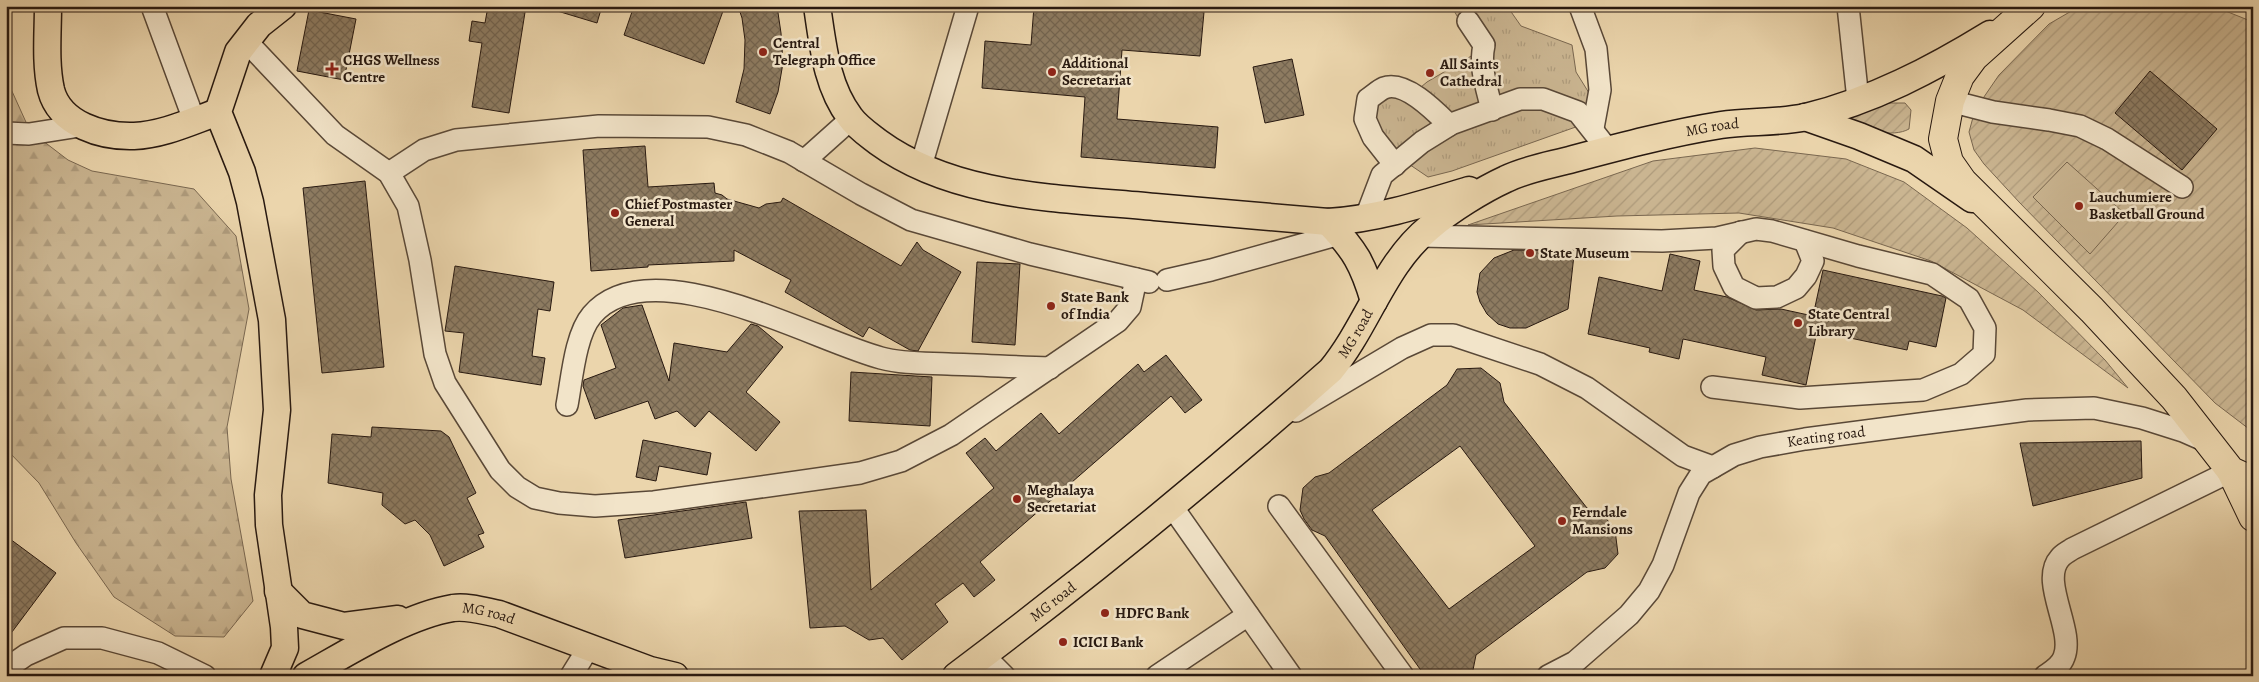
<svg xmlns="http://www.w3.org/2000/svg" width="2259" height="682" font-family="Alegreya,serif">
<style>
.grass{fill:url(#grass-tufts);stroke:#796750}
.forest{fill:url(#forest-firs);stroke:#796750}
.garden{fill:url(#garden-furrows);stroke:#796750}
.pitch{fill:#cab591;stroke:#796750}
.building{fill:url(#building-cross-hatch);stroke:#281910;fill-rule:evenodd}
.lines{fill:none;stroke-linecap:round;stroke-linejoin:round}
.minor-casing{stroke:#594837;stroke-width:24}
.major-casing{stroke:#281910;stroke-width:29}
.highway-casing{stroke:#281910;stroke-width:30}
.minor{stroke:#f2e4c9;stroke-width:21}
.major{stroke:#ebd5ac;stroke-width:26}
.highway{stroke:#ebd5ac;stroke-width:28}
.poi-dot{fill:#8f2418;stroke:#f2e4c9;stroke-width:2}
.labels{text-anchor:middle;dominant-baseline:central;stroke-width:5;stroke-linejoin:round;paint-order:stroke}
.poi-label{font-size:15px;font-weight:bold;fill:#281910;stroke:#f2e4c9;text-anchor:start}
.street-label{font-size:15px;fill:#281910;stroke:#f2e4c9}
</style>
<defs>
<pattern id="grass-tufts" width="24" height="20" patternUnits="userSpaceOnUse" patternTransform="scale(1.25)"><rect width="24" height="20" fill="#cab591"/><path d="M3 7l-1-3M5 7V3M7 7l1-3M15 17l-1-3M17 17v-4M19 17l1-3" fill="none" stroke="#ae9b7c"/></pattern>
<pattern id="forest-firs" width="22" height="20" patternUnits="userSpaceOnUse" patternTransform="scale(1.25)"><rect width="22" height="20" fill="#cab591"/><path d="M5 1l3.5 6h-7zM16 11l3.5 6h-7z" fill="#ae9b7c"/></pattern>
<pattern id="garden-furrows" width="10" height="10" patternUnits="userSpaceOnUse" patternTransform="scale(1.25)"><rect width="10" height="10" fill="#cab591"/><path d="M-1 1l2-2M0 10L10 0M9 11l2-2" fill="none" stroke="#ae9b7c"/></pattern>
<pattern id="building-cross-hatch" width="8" height="8" patternUnits="userSpaceOnUse" patternTransform="scale(1.25)"><rect width="8" height="8" fill="#8d7b61"/><path d="M0 0l8 8M0 8l8-8" fill="none" stroke="#73644f"/></pattern>
</defs>
<rect width="100%" height="100%" fill="#ebd5ac"/>
<filter id="stains"><feTurbulence type="fractalNoise" baseFrequency=".004" numOctaves="4"/><feColorMatrix values="0 0 0 0 .2 0 0 0 0 .09 0 0 0 0 .02 0 0 0 .5 -.17"/></filter>
<radialGradient id="worn" r=".72"><stop offset=".6" stop-color="#630" stop-opacity="0"/><stop offset="1" stop-color="#630" stop-opacity=".3"/></radialGradient>
<!-- grass -->
<polygon class="grass" points="1463,6 1507,6 1521,26 1572,45 1576,72 1599,109 1601,118 1452,171 1428,177 1391,152 1373,128 1372,100 1389,88 1409,97 1427,82 1478,52 1453,9"/>
<!-- forest -->
<polygon class="forest" points="6,10 9,38 6,78 30,131 68,160 92,171 194,189 236,236 249,309 227,427 231,479 253,601 224,637 175,636 114,597 76,543 39,483 6,449"/>
<!-- garden -->
<g class="garden">
<polygon points="2080,6 2213,6 2253,22 2253,432 2215,403 2019,202 1984,164 1974,150 1969,132 1975,110 1999,75 2049,24"/>
<path d="M1886,103H1905L1911,110L1909,129C1893,138 1863,130 1846,124L1845,112Z"/>
<polygon points="1755,148 1846,159 1904,182 1967,228 2038,292 2105,360 2128,388 2023,310 1931,261 1833,228 1739,213 1617,216 1468,225 1653,161"/>
</g>
<!-- pitch -->
<polygon class="pitch" points="2067,162 2125,214 2090,254 2033,197"/>
<!-- building -->
<g class="building">
<polygon points="488,6 526,6 509,113 472,107 482,43 469,41 472,21 485,23"/>
<polygon points="554,6 602,6 597,23 554,10"/>
<polygon points="634,6 711,6 723,11 704,64 624,35"/>
<polygon points="738,6 777,6 781,33 783,63 778,92 770,114 736,102 744,69 745,40 742,18"/>
<polygon points="1034,6 1136,6 1204,12 1200,56 1122,50 1117,119 1218,127 1215,168 1081,157 1085,97 982,88 985,41 1031,45"/>
<polygon points="309,10 356,19 344,80 297,71"/>
<polygon points="1292,59 1304,115 1265,123 1253,67"/>
<polygon points="2150,71 2217,129 2182,170 2115,113"/>
<polygon points="645,146 648,187 714,183 715,193 722,195 727,199 759,208 766,204 781,202 783,198 901,266 917,242 923,250 961,272 918,351 910,350 869,327 863,337 785,292 791,280 734,250 734,261 648,265 648,267 591,271 583,150"/>
<polygon points="365,181 384,367 322,373 303,188"/>
<polygon points="1514,250 1556,251 1574,255 1568,309 1526,328 1510,328 1498,324 1487,314 1480,302 1477,292 1480,273 1494,258"/>
<polygon points="1670,254 1700,261 1694,290 1727,297 1756,310 1781,309 1813,316 1823,270 1942,296 1946,298 1936,347 1909,341 1907,350 1817,331 1806,385 1762,375 1766,357 1683,339 1679,359 1649,352 1650,348 1588,334 1599,277 1662,291"/>
<polygon points="977,262 1020,264 1015,345 972,342"/>
<polygon points="455,266 554,282 550,311 538,309 532,356 545,358 541,385 459,372 464,333 445,331"/>
<polygon points="642,305 669,381 674,343 727,352 751,324 758,326 783,347 746,392 780,422 756,451 709,411 695,427 677,411 655,419 648,401 595,419 583,386 584,380 616,368 601,325 623,308"/>
<polygon points="1166,355 1202,400 1185,413 1171,396 980,562 995,580 974,597 963,583 935,604 948,622 902,660 883,638 869,640 845,626 810,628 799,511 866,510 871,590 994,488 966,453 985,438 996,451 1041,413 1059,434 1138,364 1144,372"/>
<path d="M1481,368L1500,383L1504,402L1587,508L1602,513L1615,530L1618,554L1605,568L1587,572L1476,655L1473,670L1462,676H1425L1325,536L1312,530L1304,519L1300,510L1303,488L1315,477L1329,473L1447,385L1457,369ZM1460,446L1535,546L1449,609L1372,510Z"/>
<polygon points="851,372 932,377 930,426 849,421"/>
<polygon points="372,427 441,431 449,437 476,493 467,498 484,533 478,535 484,547 444,566 430,535 415,520 405,524 382,505 383,493 328,483 332,434 371,437"/>
<polygon points="643,440 711,453 707,475 659,466 656,481 636,477"/>
<polygon points="2141,441 2142,478 2033,506 2020,443"/>
<polygon points="746,502 752,538 625,558 618,520"/>
<polygon points="6,536 56,573 6,640"/>
</g>
<g class="lines">
<!-- minor casing -->
<g class="minor-casing">
<g id="minor">
<polyline points="152,6 194,120"/>
<polyline points="1580,6 1596,49 1600,90 1593,128"/>
<polyline points="1848,6 1858,100"/>
<path d="M1468,21L1484,45C1479,68 1487,88 1492,110"/>
<polyline points="246,41 335,135 389,173 408,206 420,260 435,354 445,383 500,470 517,487 535,498 559,503 595,506 654,502 860,473 901,461 951,435 1118,321 1130,307 1136,279"/>
<polyline points="1950,101 1993,112 2049,120 2080,126 2107,139 2182,187"/>
<polyline points="6,133 29,134 80,126"/>
<polyline points="804,161 851,119"/>
<path d="M1395,165L1373,137L1365,119L1368,99C1373,96 1379,90 1384,88C1405,80 1436,112 1449,125"/>
<polyline points="921,166 968,6"/>
<polyline points="389,173 424,150 456,140 599,126 708,127 746,135 789,152 861,194 911,220 1030,254 1149,282"/>
<polyline points="1366,217 1382,175 1422,142 1451,124 1520,99 1543,99 1578,112 1608,150"/>
<polyline points="1741,232 1723,250 1724,266 1734,287 1756,298 1777,297 1796,288 1806,276 1813,261 1805,241"/>
<polyline points="1420,236 1662,241 1717,238 1756,229 1772,231 1858,256 1932,274 1969,299 1985,328 1984,354 1961,374 1923,390 1800,398 1712,387"/>
<polyline points="1167,280 1211,270 1340,234"/>
<path d="M567,405C572,379 575,335 592,315C650,247 813,340 881,358C903,364 926,363 948,364C982,365 1016,367 1050,368"/>
<polyline points="1296,411 1402,348 1431,335 1453,335 1540,364 1587,388 1683,456 1713,467"/>
<polyline points="1171,505 1291,676"/>
<polyline points="1279,506 1403,676"/>
<polyline points="983,655 1004,676"/>
<polyline points="6,669 26,655 64,638 102,638 158,653 205,676"/>
<polyline points="571,676 589,647"/>
<polyline points="1157,676 1248,615"/>
<path id="s1" d="M1548,676L1575,662L1629,615L1649,591L1663,565L1689,493L1701,474L1734,455L1760,447L1805,439L2027,410L2094,408L2142,418L2183,431L2208,442"/>
<path d="M2045,676C2052,671 2061,666 2064,657C2075,630 2039,581 2060,558C2063,554 2068,552 2072,549L2231,471"/>
</g>
</g>
<!-- major casing -->
<g class="major-casing">
<g id="major">
<path d="M48,6C48,33 45,63 51,90C60,125 103,137 134,136C163,135 192,121 218,112"/>
<path d="M817,6C823,45 826,85 850,117C857,127 869,135 878,142C956,199 1063,198 1155,207C1213,212 1270,217 1328,222C1376,219 1423,204 1469,190"/>
<polyline points="1805,117 1859,136 1914,159 1972,199"/>
<path d="M1328,222C1355,250 1363,264 1374,301"/>
<polyline points="278,591 302,615 344,626 398,619"/>
<polyline points="273,676 285,648 284,627 269,525 268,495 277,410 272,320 250,202 242,172 218,112 238,52 259,25 283,6"/>
<path id="s2" d="M306,676C349,652 405,616 453,608C468,606 484,611 499,614L650,670L675,676"/>
<path id="s3" d="M956,676C1085,579 1210,477 1331,370C1368,325 1384,264 1430,227C1450,210 1482,190 1506,179C1526,169 1551,165 1573,159C1622,146 1671,133 1721,125C1749,121 1779,123 1806,117C1872,101 1933,69 1990,34"/>
</g>
</g>
<!-- highway casing -->
<g class="highway-casing">
<g id="highway">
<polyline points="2031,6 1974,57 1960,76 1950,101 1943,139 1949,162 1963,182 2092,310 2174,398 2231,471 2253,481"/>
<polyline points="2231,471 2253,517"/>
</g>
</g>
<!-- minor -->
<use href="#minor" class="minor"/>
<!-- major -->
<use href="#major" class="major"/>
<!-- highway -->
<use href="#highway" class="highway"/>
</g>
<!-- markers -->
<g class="poi-dot">
<circle cx="763" cy="52" r="5"/>
<path d="M329.5 61.5h5v5h5v5h-5v5h-5v-5h-5v-5h5z"/>
<circle cx="1052" cy="72" r="5"/>
<circle cx="1430" cy="73" r="5"/>
<circle cx="2079" cy="206" r="5"/>
<circle cx="615" cy="213" r="5"/>
<circle cx="1530" cy="253" r="5"/>
<circle cx="1051" cy="306" r="5"/>
<circle cx="1798" cy="323" r="5"/>
<circle cx="1017" cy="499" r="5"/>
<circle cx="1562" cy="521" r="5"/>
<circle cx="1105" cy="613" r="5"/>
<circle cx="1063" cy="642" r="5"/>
</g>
<g class="labels">
<!-- poi labels -->
<g class="poi-label">
<text x="773" y="43">Central<tspan x="773" dy="17">Telegraph Office</tspan></text>
<text x="343" y="60">CHGS Wellness<tspan x="343" dy="17">Centre</tspan></text>
<text x="1062" y="63">Additional<tspan x="1062" dy="17">Secretariat</tspan></text>
<text x="1440" y="64">All Saints<tspan x="1440" dy="17">Cathedral</tspan></text>
<text x="2089" y="197">Lauchumiere<tspan x="2089" dy="17">Basketball Ground</tspan></text>
<text x="625" y="204">Chief Postmaster<tspan x="625" dy="17">General</tspan></text>
<text x="1540" y="253">State Museum</text>
<text x="1061" y="297">State Bank<tspan x="1061" dy="17">of India</tspan></text>
<text x="1808" y="314">State Central<tspan x="1808" dy="17">Library</tspan></text>
<text x="1027" y="490">Meghalaya<tspan x="1027" dy="17">Secretariat</tspan></text>
<text x="1572" y="512">Ferndale<tspan x="1572" dy="17">Mansions</tspan></text>
<text x="1115" y="613">HDFC Bank</text>
<text x="1073" y="642">ICICI Bank</text>
</g>
<!-- street labels -->
<g class="street-label">
<text stroke="none"><textPath href="#s3" startOffset="962">MG road</textPath></text>
<text stroke="none"><textPath href="#s3" startOffset="528">MG road</textPath></text>
<text stroke="none"><textPath href="#s1" startOffset="394">Keating road</textPath></text>
<text stroke="none"><textPath href="#s3" startOffset="122">MG road</textPath></text>
<text stroke="none"><textPath href="#s2" startOffset="199">MG road</textPath></text>
</g>
</g>
<!-- margin -->
<rect width="2259" height="682" fill="none" stroke="#ebd5ac" stroke-width="25"/>
<rect x="8" y="8" width="2244" height="667" fill="none" stroke="#281910" stroke-width="2.5"/>
<rect x="12" y="12" width="2234" height="657" fill="none" stroke="#281910"/>
<rect width="100%" height="100%" filter="url(#stains)"/>
<rect width="100%" height="100%" fill="url(#worn)"/>
</svg>
